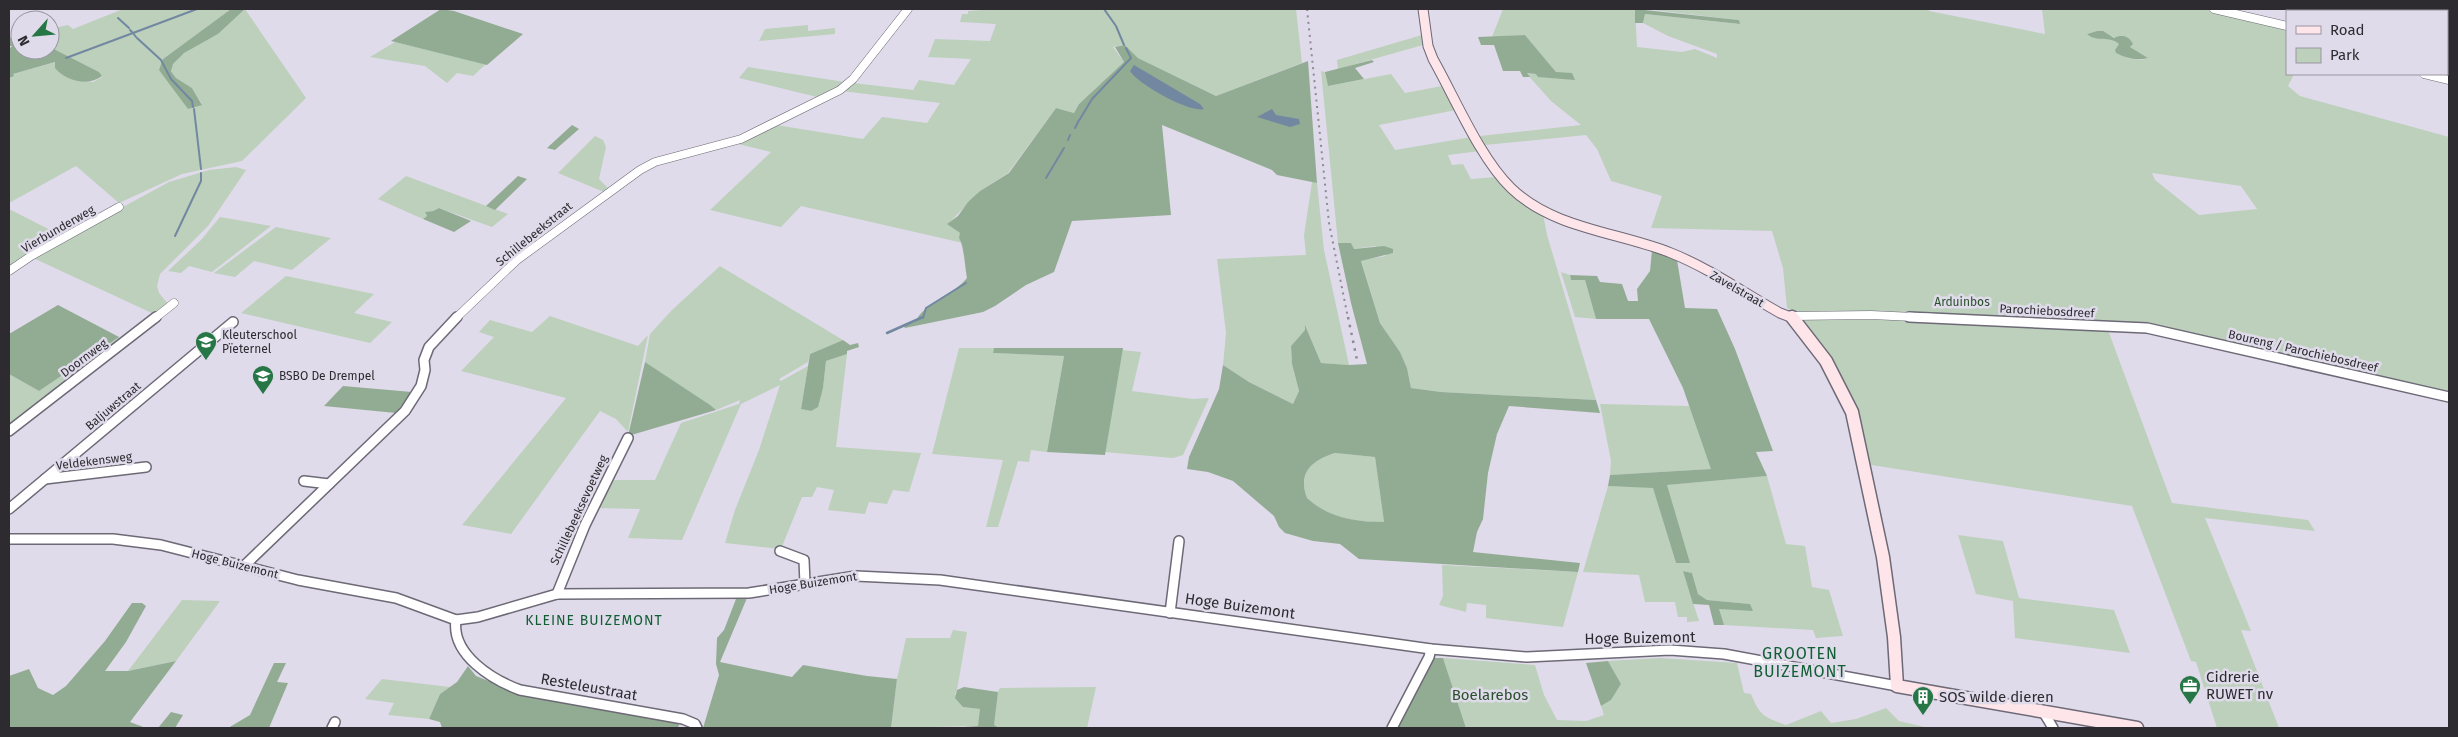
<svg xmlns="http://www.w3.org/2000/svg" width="2458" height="737" font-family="'Fira Sans',sans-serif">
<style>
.green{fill:#bcd0bc;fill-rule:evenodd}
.forest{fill:#92ac93;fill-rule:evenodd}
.water{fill:#7288a1}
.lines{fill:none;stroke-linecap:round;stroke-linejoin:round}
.stream-far1{stroke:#7288a1;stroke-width:2}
.stream{stroke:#7288a1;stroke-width:2.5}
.street-far1-casing{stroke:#6d6976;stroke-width:9}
.street-casing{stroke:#6d6976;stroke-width:12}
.secondary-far1-casing{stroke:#6d6976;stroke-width:11}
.secondary-casing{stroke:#6d6976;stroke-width:15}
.street-far1{stroke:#fff;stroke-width:8}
.street{stroke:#fff;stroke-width:9}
.secondary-far1{stroke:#fee5ea;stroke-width:9}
.secondary{stroke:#fee5ea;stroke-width:12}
.rail-far1{stroke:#8e8a95;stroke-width:2;stroke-dasharray:2 4.5;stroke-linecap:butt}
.rail{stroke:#8e8a95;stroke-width:2.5;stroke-dasharray:2.5 5.5;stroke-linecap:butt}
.labels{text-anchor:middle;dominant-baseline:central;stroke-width:5;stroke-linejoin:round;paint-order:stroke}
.street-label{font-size:12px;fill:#2d2b30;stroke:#e0dbea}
.park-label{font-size:12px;fill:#28502b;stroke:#e0dbea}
.poi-label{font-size:12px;fill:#2d2b30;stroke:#e0dbea;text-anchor:start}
.neighbourhood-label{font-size:14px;letter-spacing:1px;fill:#115e34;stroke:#e0dbea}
.near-street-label{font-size:15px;fill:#2d2b30;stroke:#e0dbea}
.near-poi-label{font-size:15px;fill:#2d2b30;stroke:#e0dbea;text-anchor:start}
.near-park-label{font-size:15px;fill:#28502b;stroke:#e0dbea}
.near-neighbourhood-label{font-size:16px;letter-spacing:1px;fill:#115e34;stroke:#e0dbea}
</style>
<rect width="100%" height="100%" fill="#e0dbea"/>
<!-- green -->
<g class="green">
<polygon points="123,9 231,9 163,59 188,109 202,104 192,88 176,78 171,70 173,64 183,53 218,34 245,9 306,98 242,161 182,174 119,203 76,166 9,203 9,78 13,76 13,74 56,62 76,81 93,82 102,77 99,72 50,47 50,29 68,25 73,29"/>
<polygon points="994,9 1296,9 1302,63 1216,96 1138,58 1125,45 1113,47 1124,62 1079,104 1074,113 1056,108 1008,173 980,191 948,224 960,233 963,243 801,206 781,227 710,210 771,152 738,144 776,125 863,139 882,117 927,123 940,103 842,91 853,83 913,90 919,80 954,85 971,59 928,57 935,39 990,41 996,24 960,22 962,14 968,14 968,11"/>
<path d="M1503,9H1635L1637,47L1682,52L1695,49L1717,58V54L1668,36L1643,23L1645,14L1739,24V20L1645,9H1928L1929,11L2045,34L2042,9H2207L2287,27V74H2294L2288,86L2300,96L2449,137V394L2186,333L2108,330L2172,503L2308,520L2315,531L2205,518L2251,631L2241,630L2279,728H2217L2196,662L2191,661L2132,506L1865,464L1858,418L1792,311L1787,308L1783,268L1772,231L1651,228L1662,196L1611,181L1597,149L1586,135L1485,145L1480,136L1581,125L1551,101L1526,73L1536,74L1556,72L1525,35L1492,37ZM2097,31L2132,44L2130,47L2148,58L2141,60L2127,58C2123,53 2121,48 2119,44C2116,38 2095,38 2087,34ZM2152,173L2241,186L2257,209L2199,215L2155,180Z"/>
<polygon points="2327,9 2449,9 2449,79 2430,74 2447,74 2447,11 2327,11"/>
<polygon points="808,25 808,31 835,28 835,34 759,41 765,29"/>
<polygon points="1422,35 1423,45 1338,69 1337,60"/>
<polygon points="395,42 486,64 473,76 457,73 447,83 425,66 370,57"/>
<polygon points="748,67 845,82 821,98 739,78"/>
<polygon points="1321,71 1325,72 1328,86 1391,74 1405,93 1442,86 1456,110 1379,125 1395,150 1472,137 1480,151 1448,155 1452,165 1463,164 1471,179 1496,177 1519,201 1543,214 1547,235 1596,400 1441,392 1411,388 1407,368 1400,352 1380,323 1361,260 1386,256 1375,246 1353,249 1351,243 1338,243"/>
<polygon points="595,136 603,140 606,147 599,179 608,188 604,192 558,173"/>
<polygon points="236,167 246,170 208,226 160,274 157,286 159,293 169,305 156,315 31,257 169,182 209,170"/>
<polygon points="406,176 508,214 492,227 439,208 433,211 425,212 427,216 423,219 378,199"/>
<polygon points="1312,182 1317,183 1324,250 1349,365 1321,363 1306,327 1305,330 1291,346 1292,364 1299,391 1293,404 1249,382 1223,365 1226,333 1217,259 1306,255 1304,235"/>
<polygon points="9,209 62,236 9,269"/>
<polygon points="220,217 271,226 212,272 189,266 181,273 168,271 201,240"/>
<polygon points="276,227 331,238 292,270 254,261 235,277 214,273"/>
<polygon points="720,266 843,340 810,354 808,362 779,379 781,381 808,366 801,409 811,411 823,388 826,361 847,354 836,447 921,453 909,492 893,490 887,504 869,502 865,514 828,510 834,490 817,487 812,497 802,497 781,549 725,543 735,510 759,450 780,385 741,404 682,540 628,538 640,509 595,508 608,480 655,480 681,423 739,404 740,400 716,410 645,362 650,334 672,310"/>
<polygon points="1561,272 1570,275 1571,280 1585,280 1596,319 1575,317"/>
<polygon points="286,276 374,294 354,313 392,322 370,343 241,313"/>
<polygon points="550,316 638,346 648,335 628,432 616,419 600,411 511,534 462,525 566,398 461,371 494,337 479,332 490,320 532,332"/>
<polygon points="119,337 123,340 9,426 9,374 39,391"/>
<polygon points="959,348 994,348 993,353 1064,356 1047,452 1031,450 1029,462 1018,461 998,527 986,527 1003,460 932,454"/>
<polygon points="1122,350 1141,352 1132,391 1193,399 1209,398 1183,455 1173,458 1105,452"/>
<polygon points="1600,404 1690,406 1712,469 1610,475 1611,461"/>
<path d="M1335,453L1375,457L1384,522C1355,522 1329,519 1307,498C1297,472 1313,460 1335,453Z"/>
<polygon points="1767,476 1786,544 1805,546 1812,587 1829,590 1843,636 1816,638 1813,630 1724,625 1718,609 1750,604 1707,600 1698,594 1692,573 1683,571 1699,621 1687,622 1687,617 1678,617 1675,602 1645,602 1639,575 1583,572 1608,486 1653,487 1676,563 1689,563 1666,485"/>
<polygon points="1958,535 2003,541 2019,598 2114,610 2130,653 2015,638 2013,601 1976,594"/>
<polygon points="1442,565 1578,572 1563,627 1486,618 1486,605 1467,603 1466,612 1439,605 1443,596"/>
<polygon points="182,600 220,601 176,661 128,671"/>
<polygon points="953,630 967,632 957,690 955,694 963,707 981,709 978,726 891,728 897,679 906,638 950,638"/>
<path d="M1443,658L1535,665L1544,695L1557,720L1586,721L1604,715L1601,706L1611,700L1621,684L1608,661L1660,658L1737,663L1744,693L1751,694C1760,716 1764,717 1786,725L1821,711L1831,723L1856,719L1886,708L1899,721L1929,728H1466Z"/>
<polygon points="382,679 450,687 440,694 429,719 388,715 394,703 365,699"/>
<polygon points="1096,687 1087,728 999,728 993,726 998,692 1000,688"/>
</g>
<!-- forest -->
<g class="forest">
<polygon points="231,9 245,9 218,34 184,53 173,64 171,71 176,78 192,88 202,105 188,109 159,70 163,59"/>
<polygon points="441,9 454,11 523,34 487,65 391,41"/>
<polygon points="1635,9 1739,20 1740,24 1645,14 1643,23 1635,23"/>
<path d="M2097,31H2103L2114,38C2122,34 2129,36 2133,44L2130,47L2148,58C2136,61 2126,58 2116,53L2115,50L2119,44C2109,35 2097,43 2087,34Z"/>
<path d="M20,35V50H50V47L99,72L102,76C88,87 66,81 55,68V62L13,74L14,76L9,78V49L12,46H9V38Z"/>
<polygon points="1525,35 1556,72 1572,73 1575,80 1538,77 1536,74 1527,73 1530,77 1523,77 1520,71 1503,71 1494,45 1481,45 1478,37"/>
<path d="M1125,45L1138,58L1216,96L1308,61L1317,183L1277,175L1272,170L1162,125L1171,215L1072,221L1054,272L1026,285L995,306L983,312L905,328L903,325L915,322C926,301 952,296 967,278C965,268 964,245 959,238L960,233L947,224L958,216L968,202L980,191L1009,173L1056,108L1074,113L1079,104L1124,62L1115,47Z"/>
<polygon points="1372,60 1374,62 1355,68 1364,79 1328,86 1325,72"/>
<polygon points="572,125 579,129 555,150 547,148"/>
<polygon points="518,176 527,179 495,210 486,206"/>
<polygon points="439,208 471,221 454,232 423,219 427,216 425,212 433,211"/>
<path d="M1338,243H1351L1354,249L1384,246L1393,249V253L1361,261L1380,323L1400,352L1407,368L1411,388L1441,392L1596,400L1600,413L1509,406L1497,434L1488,473L1483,519L1477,532L1473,552L1580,563L1578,572L1359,559L1340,544L1313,541L1285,533L1279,527L1274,516L1233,481L1208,472L1187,469L1189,457L1219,389L1223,365L1249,382L1293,404L1299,391L1292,364L1291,346L1305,330V325L1321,363L1349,365L1367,364L1351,303ZM1335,453L1375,457L1384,522C1355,522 1329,518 1307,498C1297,472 1313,460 1335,453Z"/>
<polygon points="1652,250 1677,260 1685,308 1717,309 1735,349 1773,451 1756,452 1767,476 1667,485 1690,563 1676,563 1653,488 1608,486 1610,475 1711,469 1683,388 1649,319 1596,319 1585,280 1571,280 1570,275 1597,276 1600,282 1622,284 1628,301 1638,301 1637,289 1650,271"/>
<polygon points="58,305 119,337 39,391 9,374 9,334"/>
<polygon points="843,340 850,345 858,343 859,347 847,351 847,354 826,361 823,388 818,407 811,411 801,409 810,354"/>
<polygon points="994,348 1123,348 1105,455 1047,452 1064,356 993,353"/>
<polygon points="645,362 710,405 716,410 628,436"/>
<polygon points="343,386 412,392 396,413 324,406"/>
<polygon points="1683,571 1692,573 1698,594 1707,600 1750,604 1753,611 1719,609 1724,625 1714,625 1709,605 1693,604"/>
<polygon points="747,598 720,662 792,677 803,665 867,676 897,679 891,728 703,728 719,675 716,664 717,638 724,630 736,599"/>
<polygon points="132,603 142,603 146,606 126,642 105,671 128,671 176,661 130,722 146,728 9,728 9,676 29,669 38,688 53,695 66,686 105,641"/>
<polygon points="1433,658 1443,658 1466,728 1396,728"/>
<polygon points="1608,661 1621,684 1611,700 1601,706 1586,663"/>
<polygon points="274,663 286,663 277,682 288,683 269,728 228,728 250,715"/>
<polygon points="468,666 476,676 516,692 676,721 679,725 678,728 442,728 440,722 429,719 440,694 457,682"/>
<polygon points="964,687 998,692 994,725 999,728 949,728 978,726 980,709 963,707 955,698 957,690"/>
<polygon points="171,712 183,715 175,728 158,728"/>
</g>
<!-- water -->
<g class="water">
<path d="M1134,65L1200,104L1204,109C1189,113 1138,84 1130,71Z"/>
<polygon points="1272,109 1276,115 1299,119 1300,124 1290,127 1257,117"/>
</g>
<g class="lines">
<!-- stream-far1 -->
<g class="stream-far1">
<polyline points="1104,9 1116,26 1124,45"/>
<polyline points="118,18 129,28"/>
<polyline points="136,37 133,33 197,9"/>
<polyline points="137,38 161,60 171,79 192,101 193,107"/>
<polyline points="66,58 133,33 130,30"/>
<polyline points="194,109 201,169"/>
<polyline points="1080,119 1092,99 1131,58 1126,48"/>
<polyline points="1075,128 1079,120"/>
<polyline points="1068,140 1070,135"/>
<polyline points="1046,178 1064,148"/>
<polyline points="175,236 201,181 201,173"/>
<polyline points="923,318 926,308 966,283"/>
</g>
<!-- stream -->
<polyline class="stream" points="887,333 923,317"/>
<!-- street-far1 casing -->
<g class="street-far1-casing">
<g id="street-far1">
<polyline points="2214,9 2287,26"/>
<polyline points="2424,74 2449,80"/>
<polyline points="9,271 31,256 119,207"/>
<polyline points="1792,316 1871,315 1936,318"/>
<polyline points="155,318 174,303"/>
<polyline points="456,318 517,260 640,170 655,162 741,139 840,90 853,79 908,9"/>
</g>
</g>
<!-- street casing -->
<g class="street-casing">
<g id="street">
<polyline points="1909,317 2147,328 2449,397"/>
<polyline points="9,431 156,317"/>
<polyline points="45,479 146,467"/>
<polyline points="304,481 329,484"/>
<polyline points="9,509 233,322"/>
<polyline points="9,539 113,539 161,545 298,580 396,598 456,620 478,617 557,594 749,593 856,576 940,580 1431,649 1527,657 1670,650 1724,654 1897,686"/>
<polyline points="780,551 804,560 805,584"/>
<polyline points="245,565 405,411 421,386 425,370 424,360 429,347 457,317"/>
<polyline points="557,594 585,525 628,438"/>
<polyline points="1170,613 1179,541"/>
<path d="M456,620C451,655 493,680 520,690L683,719L695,724L697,728"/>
<polyline points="2044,713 2053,728"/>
<polyline points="332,728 335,722"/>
<polyline points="1392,728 1429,657 1431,649"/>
</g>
</g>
<!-- secondary-far1 casing -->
<g class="secondary-far1-casing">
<path id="secondary-far1" d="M1423,9L1428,46L1433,59C1455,98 1480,158 1511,188C1553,229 1619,232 1671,253C1709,268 1744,293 1780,313L1793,318"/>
</g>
<!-- secondary casing -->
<g class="secondary-casing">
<polyline id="secondary" points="1792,317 1826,361 1852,412 1883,557 1894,637 1897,686 2137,728"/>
</g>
<!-- street-far1 -->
<use href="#street-far1" class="street-far1"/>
<!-- street -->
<use href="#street" class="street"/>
<!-- secondary-far1 -->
<use href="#secondary-far1" class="secondary-far1"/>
<!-- secondary -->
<use href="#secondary" class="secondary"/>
<!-- rail-far1 -->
<polyline class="rail-far1" points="1307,9 1329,223 1348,318"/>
<!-- rail -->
<polyline class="rail" points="1348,317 1357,360"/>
</g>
<!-- icons -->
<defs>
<g id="school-pin" transform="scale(1.125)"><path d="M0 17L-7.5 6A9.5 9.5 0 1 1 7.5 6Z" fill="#267646" stroke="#e0dbea"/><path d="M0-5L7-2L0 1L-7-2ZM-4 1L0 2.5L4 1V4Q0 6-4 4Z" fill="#fff"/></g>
<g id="office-pin" transform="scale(1.125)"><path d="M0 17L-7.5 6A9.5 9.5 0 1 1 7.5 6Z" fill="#267646" stroke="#e0dbea"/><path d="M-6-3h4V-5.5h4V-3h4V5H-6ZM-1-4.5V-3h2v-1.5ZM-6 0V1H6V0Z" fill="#fff"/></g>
<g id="building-pin" transform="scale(1.125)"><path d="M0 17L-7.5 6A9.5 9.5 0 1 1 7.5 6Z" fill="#267646" stroke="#e0dbea"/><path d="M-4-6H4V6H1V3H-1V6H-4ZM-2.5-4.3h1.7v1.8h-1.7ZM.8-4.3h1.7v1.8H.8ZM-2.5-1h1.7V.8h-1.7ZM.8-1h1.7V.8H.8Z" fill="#fff"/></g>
</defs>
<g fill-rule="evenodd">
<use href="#school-pin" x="206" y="342"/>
<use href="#school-pin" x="263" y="376"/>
<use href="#office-pin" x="2190" y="686"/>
<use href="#building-pin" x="1923" y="697"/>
</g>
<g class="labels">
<!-- street labels -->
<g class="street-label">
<text transform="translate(58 229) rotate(-30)">Vierbunderweg</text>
<text transform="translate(534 234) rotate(-39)">Schillebeekstraat</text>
<text transform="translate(1737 289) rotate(30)">Zavelstraat</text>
<text transform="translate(2047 311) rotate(3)">Parochiebosdreef</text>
<text transform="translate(2303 351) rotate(13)">Boureng / Parochiebosdreef</text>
<text transform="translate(84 358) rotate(-37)">Doornweg</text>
<text transform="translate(113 406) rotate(-40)">Baljuwstraat</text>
<text transform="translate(94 461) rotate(-7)">Veldekensweg</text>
<text transform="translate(579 510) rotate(-65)">Schillebeeksevoetweg</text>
<text transform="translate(235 564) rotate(14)">Hoge Buizemont</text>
<text transform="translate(813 583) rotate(-9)">Hoge Buizemont</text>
</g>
<!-- park labels -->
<g class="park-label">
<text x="1962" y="302">Arduinbos</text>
</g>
<!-- poi labels -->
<g class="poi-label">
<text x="222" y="335">Kleuterschool<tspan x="222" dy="14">Pïeternel</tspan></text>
<text x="279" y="376">BSBO De Drempel</text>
</g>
<!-- neighbourhood labels -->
<g class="neighbourhood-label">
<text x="594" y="620">KLEINE BUIZEMONT</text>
</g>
<!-- near-street labels -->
<g class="near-street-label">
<text transform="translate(1240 606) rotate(8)">Hoge Buizemont</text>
<text transform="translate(1640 638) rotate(-1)">Hoge Buizemont</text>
<text transform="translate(589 687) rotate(10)">Resteleustraat</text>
</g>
<!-- near-poi labels -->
<g class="near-poi-label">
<text x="2206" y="677">Cidrerie<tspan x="2206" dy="17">RUWET nv</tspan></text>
<text x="1939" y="697">SOS wilde dieren</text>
</g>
<!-- near-park labels -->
<g class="near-park-label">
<text x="1490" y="695">Boelarebos</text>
</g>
<!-- near-neighbourhood labels -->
<g class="near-neighbourhood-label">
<text x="1800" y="653">GROOTEN<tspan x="1800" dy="18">BUIZEMONT</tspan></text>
</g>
</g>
<!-- border -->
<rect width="2458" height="737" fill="none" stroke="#2d2b30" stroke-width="20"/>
<!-- legend -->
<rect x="2286" y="10" width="162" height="65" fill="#e0dbea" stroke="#9895a0"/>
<rect x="2296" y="26" width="25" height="8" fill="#fee5ea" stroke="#9895a0"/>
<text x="2330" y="35" font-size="15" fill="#2d2b30">Road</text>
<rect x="2296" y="48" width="25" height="15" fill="#bcd0bc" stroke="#9895a0"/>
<text x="2330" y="60" font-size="15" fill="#2d2b30">Park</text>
<!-- north arrow -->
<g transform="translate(35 35) rotate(243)"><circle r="24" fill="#e0dbea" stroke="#9895a0"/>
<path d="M0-4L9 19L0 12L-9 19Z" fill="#267646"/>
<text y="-8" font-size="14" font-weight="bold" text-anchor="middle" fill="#2d2b30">N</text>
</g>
</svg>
